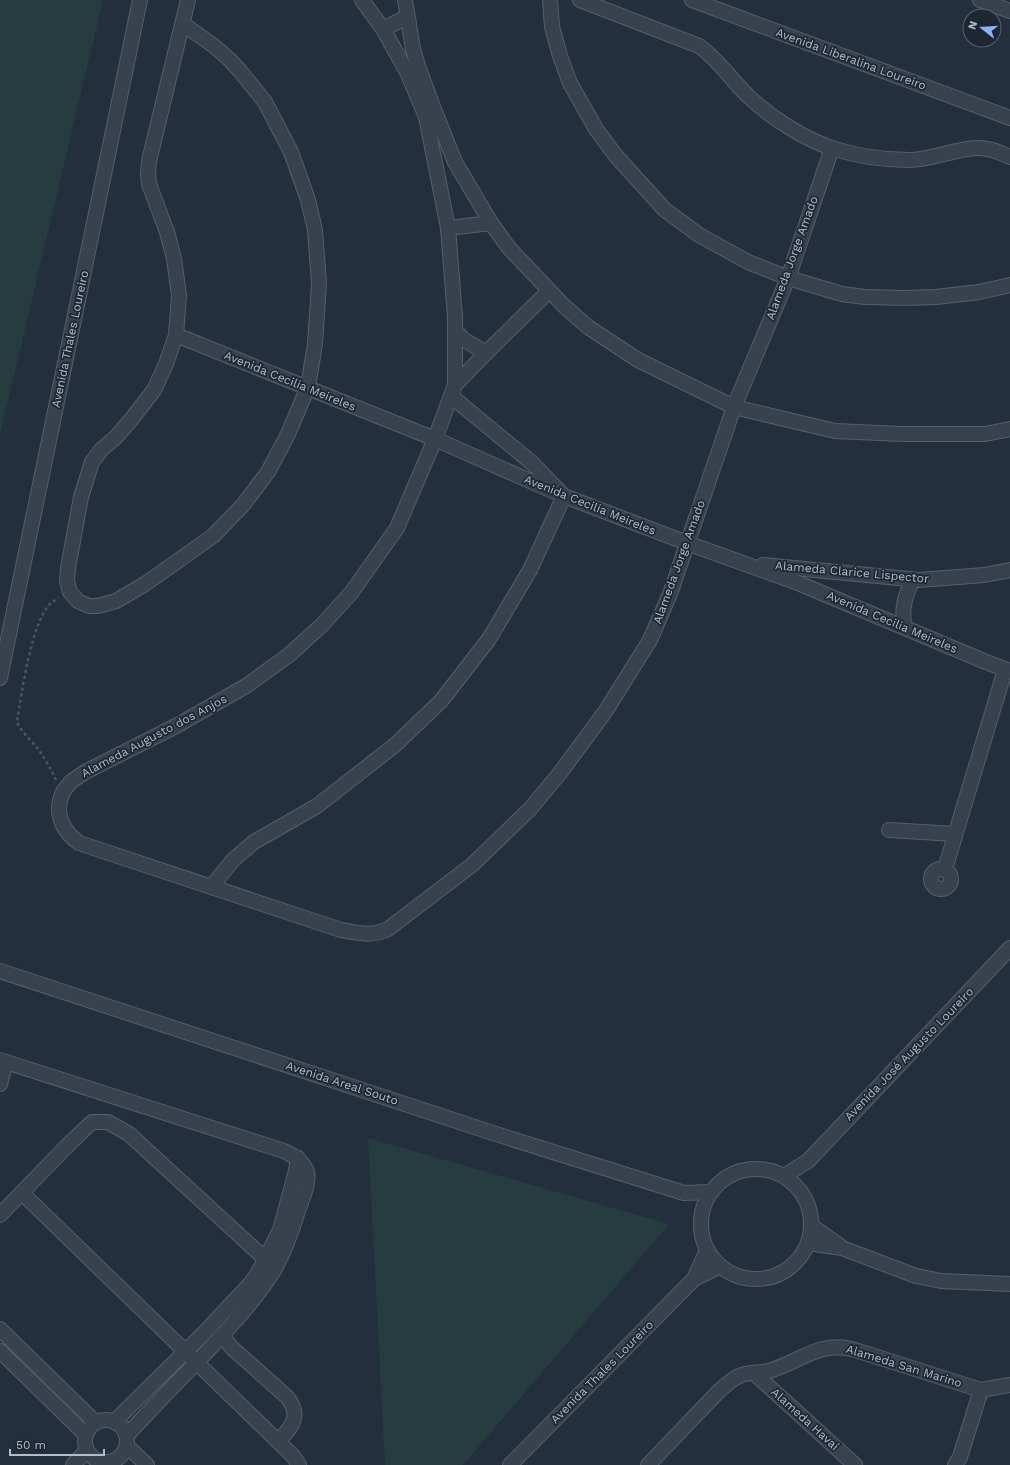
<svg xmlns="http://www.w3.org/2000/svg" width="1010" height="1465" font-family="'Work Sans',sans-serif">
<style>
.green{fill:#263c3f}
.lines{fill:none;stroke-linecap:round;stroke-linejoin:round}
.street-casing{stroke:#565f6c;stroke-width:16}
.path{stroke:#44595c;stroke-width:2.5;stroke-dasharray:3 3;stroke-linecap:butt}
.street{stroke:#38414e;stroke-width:14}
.labels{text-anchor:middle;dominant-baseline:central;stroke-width:3.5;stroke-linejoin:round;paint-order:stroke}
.street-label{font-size:12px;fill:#b4bcc9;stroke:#1d2633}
</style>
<rect width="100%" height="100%" fill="#242f3e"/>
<!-- green -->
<g class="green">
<polygon points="0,0 103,0 0,435"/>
<polygon points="368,1138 669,1224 463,1465 385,1465"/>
</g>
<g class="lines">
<!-- street casing -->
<g class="street-casing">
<g id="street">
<path d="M362,0L383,29L407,72L426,117L448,228L455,317V385L435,439L397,528L351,593L323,624L289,655L246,686L176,726L85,772C81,775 76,778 72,781C51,801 57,827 79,843L341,930C359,933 370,937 388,929L472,865L530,809L560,773L605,712L650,640L670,594L734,407L788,278L832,148"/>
<polyline points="405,0 413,49 418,66 435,112 455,162 491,223 509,248 563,305 588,327 638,360 734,407 835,431 902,434 985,434 1010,429"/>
<polyline points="550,0 552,27 560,56 570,83 596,129 616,156 665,210 699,235 748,262 788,278 842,294 865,297 904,298 936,297 979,292 1010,285"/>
<path d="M580,0L699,46C719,60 732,81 750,98C772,118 804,139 832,148C856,156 884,160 910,160C933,160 967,144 987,149C995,150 1003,154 1010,157"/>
<polyline points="692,0 1010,118"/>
<polyline points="980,0 1010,11"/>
<polyline points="183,24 214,46 229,59 240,71 265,102 291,152 308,200 315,230 319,283 315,344 308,387 288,434 268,472 243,505 213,536 145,584 116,601 98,606 89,606 78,601 70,592 67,581 68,568 81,497 92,462 101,450 116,437 130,421 154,390 166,364 176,335 179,296 174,258 167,232 149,184 148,174 149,161 188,0"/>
<polyline points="383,29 407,17"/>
<polyline points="448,228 491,223"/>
<polyline points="456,331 463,339 486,353"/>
<polyline points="176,335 435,439 564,496 687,543 798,583 986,662 1010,671"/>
<polyline points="455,385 486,353 549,291"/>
<polyline points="763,565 919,580 984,575 1010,570"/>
<path d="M904,627C902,607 904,598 913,580"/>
<polyline points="0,678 140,0"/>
<polyline points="889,830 955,834"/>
<circle cx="941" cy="879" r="10"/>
<polyline points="945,869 1005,670"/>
<polyline points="212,886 233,860 254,842 317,806 395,745 441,701 489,639 530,570 564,496 532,463 451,396"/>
<polyline points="0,971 496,1134 684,1193 711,1192"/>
<path d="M0,1060L284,1151C318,1167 308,1182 298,1211C292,1231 285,1251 274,1270C254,1303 225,1332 198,1361C174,1385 150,1410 127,1435"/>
<polyline points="0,1084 6,1062"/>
<circle cx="756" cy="1224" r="55"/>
<polyline points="784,1176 808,1161 1010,948"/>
<polyline points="22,1193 293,1456 299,1465"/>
<polyline points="0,1215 67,1146 92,1122 108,1122 129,1134 275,1268"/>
<polyline points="812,1226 840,1246"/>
<polyline points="808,1243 842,1248 916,1276 941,1281 1010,1284"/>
<polyline points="694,1279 707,1250"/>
<polyline points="0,1329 96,1423"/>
<path d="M222,1335L231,1347L287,1397C302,1416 292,1426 279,1441"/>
<polyline points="0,1351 86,1435"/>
<polyline points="755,1374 855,1465"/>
<circle cx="106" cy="1441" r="21"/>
<polyline points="114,1422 203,1334 250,1284 258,1273 280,1230 296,1171 298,1158"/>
<polyline points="127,1446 147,1465"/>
<polyline points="73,1465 87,1450"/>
<polyline points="510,1465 694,1279 720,1266"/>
<path d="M648,1465L719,1391C726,1385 735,1376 745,1374C753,1372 761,1373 769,1371C800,1362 818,1341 852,1349L981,1390L1010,1385"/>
<polyline points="955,1465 960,1457 981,1390"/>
</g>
</g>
<!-- path -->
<path class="path" d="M56,780C51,769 45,759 38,749C33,742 18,729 17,721C22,694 31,621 51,603C53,601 56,600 59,598"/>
<!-- street -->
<use href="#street" class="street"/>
</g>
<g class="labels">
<!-- street labels -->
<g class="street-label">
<text transform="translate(851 59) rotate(20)">Avenida Liberalina Loureiro</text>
<text transform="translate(792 258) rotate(-70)">Alameda Jorge Amado</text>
<text transform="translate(70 339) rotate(-78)">Avenida Thales Loureiro</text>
<text transform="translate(290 381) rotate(22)">Avenida Cecilia Meireles</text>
<text transform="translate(590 505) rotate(22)">Avenida Cecilia Meireles</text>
<text transform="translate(679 562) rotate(-70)">Alameda Jorge Amado</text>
<text transform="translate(852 572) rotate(5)">Alameda Clarice Lispector</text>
<text transform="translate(892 622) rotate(23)">Avenida Cecilia Meireles</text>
<text transform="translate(154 736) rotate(-28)">Alameda Augusto dos Anjos</text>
<text transform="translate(909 1054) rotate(-46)">Avenida José Augusto Loureiro</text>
<text transform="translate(342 1083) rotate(18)">Avenida Areal Souto</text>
<text transform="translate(904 1366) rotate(17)">Alameda San Marino</text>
<text transform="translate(602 1372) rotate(-45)">Avenida Thales Loureiro</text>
<text transform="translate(805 1419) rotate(42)">Alameda Havaí</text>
</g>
</g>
<!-- north arrow -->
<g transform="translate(982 28) rotate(287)"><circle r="19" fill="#1d2633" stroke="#59626f"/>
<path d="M0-3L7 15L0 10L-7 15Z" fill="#8ab4f8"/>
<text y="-6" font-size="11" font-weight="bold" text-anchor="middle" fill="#b4bcc9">N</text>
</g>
<!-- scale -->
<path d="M10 1449v6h94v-6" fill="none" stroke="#b4bcc9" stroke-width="2"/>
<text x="16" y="1449" font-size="12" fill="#b4bcc9" stroke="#1d2633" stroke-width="3" paint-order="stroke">50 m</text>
</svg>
